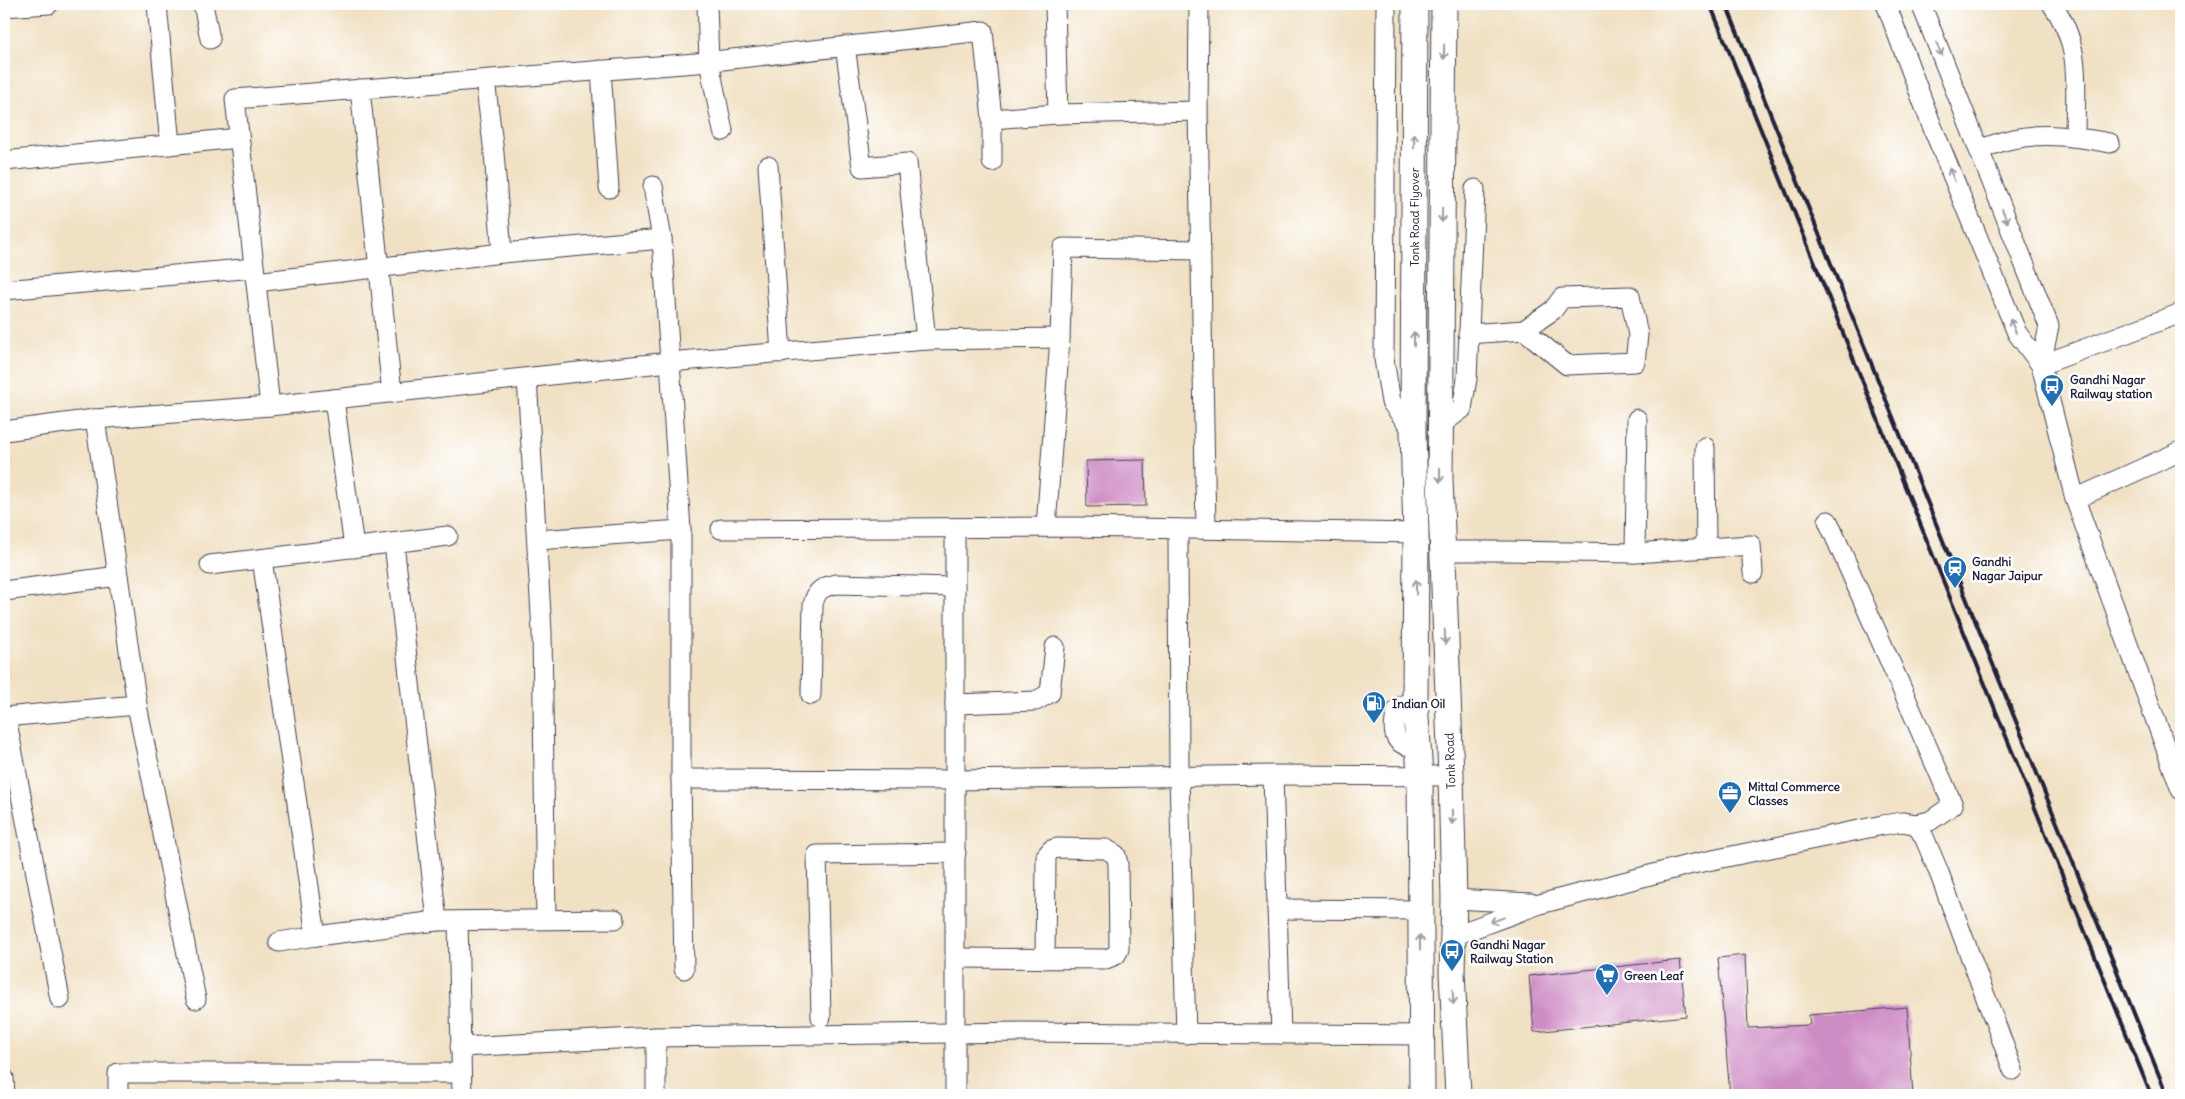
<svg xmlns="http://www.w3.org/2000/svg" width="2185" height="1099" font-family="Delius,sans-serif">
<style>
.building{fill:#ce8cc4}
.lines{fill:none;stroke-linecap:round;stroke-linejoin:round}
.minor-casing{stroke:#413f50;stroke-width:21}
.major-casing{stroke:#413f50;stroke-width:27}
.minor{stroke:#fff;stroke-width:19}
.major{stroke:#fff;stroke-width:25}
.rail{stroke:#22223b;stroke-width:4}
.oneway{stroke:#9c9ca7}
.labels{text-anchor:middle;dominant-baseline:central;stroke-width:5;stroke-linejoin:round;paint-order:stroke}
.street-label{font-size:12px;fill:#22223b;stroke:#fff}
.poi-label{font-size:12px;font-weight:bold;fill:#22223b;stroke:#fff;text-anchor:start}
</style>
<rect width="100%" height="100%" fill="#fff"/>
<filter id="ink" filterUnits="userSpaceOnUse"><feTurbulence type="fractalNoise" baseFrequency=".02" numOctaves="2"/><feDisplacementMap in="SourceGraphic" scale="10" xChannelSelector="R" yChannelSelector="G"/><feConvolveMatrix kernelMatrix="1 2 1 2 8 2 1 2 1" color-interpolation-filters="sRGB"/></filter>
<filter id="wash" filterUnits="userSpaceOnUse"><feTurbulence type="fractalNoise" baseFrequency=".0096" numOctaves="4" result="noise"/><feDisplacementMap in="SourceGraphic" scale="20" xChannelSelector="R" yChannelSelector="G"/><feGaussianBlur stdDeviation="1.12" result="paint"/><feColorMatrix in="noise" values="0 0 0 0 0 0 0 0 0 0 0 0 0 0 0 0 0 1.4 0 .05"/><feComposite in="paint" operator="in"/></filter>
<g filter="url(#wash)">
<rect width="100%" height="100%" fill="#f1e1c4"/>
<g id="blocks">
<!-- building -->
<g class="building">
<polygon points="1145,460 1146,506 1087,507 1086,461"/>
<polygon points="1745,955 1748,1028 1810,1025 1809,1015 1907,1007 1913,1095 1730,1095 1718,958"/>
<polygon points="1680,960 1686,1016 1534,1032 1529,976"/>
</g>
</g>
</g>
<g filter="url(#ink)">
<use href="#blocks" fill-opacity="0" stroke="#413f50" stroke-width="1"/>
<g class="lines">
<!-- minor casing -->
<g class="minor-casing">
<g id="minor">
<polyline points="157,4 170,145"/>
<polyline points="203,4 210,39"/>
<polyline points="707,4 709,62 723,131"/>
<polyline points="1055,4 1058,114"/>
<polyline points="1199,4 1198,111 1206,529"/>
<polyline points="1386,4 1384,359 1391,402 1413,431"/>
<polyline points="1886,4 1932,126 2017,333 2041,365 2075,499 2181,790"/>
<polyline points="1921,4 2049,326 2041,365"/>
<path d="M2052,4C2083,47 2075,86 2075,136"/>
<polyline points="4,7 49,4"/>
<polyline points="845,46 862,167 907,163 926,340"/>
<polyline points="601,70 609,188"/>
<polyline points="485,80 494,153 502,253"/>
<polyline points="360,89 392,393"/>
<polyline points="992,119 1058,114 1198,111"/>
<path d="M1979,150C1990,146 2001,141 2013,139C2045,132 2078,137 2110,143"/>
<polyline points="4,161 239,138"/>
<polyline points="768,166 781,353"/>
<polyline points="653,186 662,239 681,530 681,779 684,969"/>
<polyline points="256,282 502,253 662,239"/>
<polyline points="4,290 254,268"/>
<polyline points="1468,334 1524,330 1553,310 1562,298 1630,296 1638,335 1635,362 1567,365 1524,330"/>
<polyline points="2041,365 2181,313"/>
<polyline points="527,378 542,632 546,919"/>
<polyline points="334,399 354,548"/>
<polyline points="270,406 235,99 696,63 983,31 992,119 992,162"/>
<polyline points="95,419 137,705 196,999"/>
<polyline points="1439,426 1462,409 1467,379 1475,189"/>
<polyline points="4,431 95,419 270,406 669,362 926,340 1060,338"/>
<polyline points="1705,447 1706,547"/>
<polyline points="2075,499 2181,451"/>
<polyline points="1828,521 1953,805 1930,821 1916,824"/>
<polyline points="1046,527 1060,338 1063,248 1201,250"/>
<polyline points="955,528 955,1095"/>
<polyline points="721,529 1074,527 1416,533"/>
<polyline points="1178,529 1179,776 1186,1034"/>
<polyline points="537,540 681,530"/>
<polyline points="394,543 437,921"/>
<polyline points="1442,551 1507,551 1635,553 1751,545 1753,573"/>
<polyline points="1635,553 1637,419"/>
<polyline points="262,559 316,936"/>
<polyline points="210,565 448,536"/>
<polyline points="4,591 118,576"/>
<path d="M811,695L813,605C816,590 822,587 836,584L955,587"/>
<path d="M1415,703L1405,704L1398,708C1391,730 1391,747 1419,747"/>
<polyline points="955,704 1036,701 1050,693 1055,647"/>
<polyline points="4,717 137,705"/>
<polyline points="6,717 60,999"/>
<polyline points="1273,775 1281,1034"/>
<polyline points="681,779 955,780 1273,775 1451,776"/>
<polyline points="1454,899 1531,903"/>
<polyline points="1277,909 1420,910"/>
<polyline points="458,921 462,1095"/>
<polyline points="1453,936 1540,904 1688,865 1883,825 1902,822 1916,824 1924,837 1938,870 2013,1070"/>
<polyline points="279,942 316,936 437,921 615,919"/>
<polyline points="956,958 1106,959 1116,955 1119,949 1118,864 1116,855 1106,849 1057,848 1051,850 1046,856 1045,959"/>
<polyline points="821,1017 817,855 956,853"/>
<polyline points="460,1047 656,1037 1023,1032 1421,1035"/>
<polyline points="4,1078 5,1095"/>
<polyline points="118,1095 118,1073 461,1073"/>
<polyline points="656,1095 656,1037"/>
</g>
</g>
<!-- major casing -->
<g class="major-casing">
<g id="major">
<polyline points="1415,4 1413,431 1416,533 1415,703 1420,774 1422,1095"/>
<polyline points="1444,4 1440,478 1451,776 1454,899 1452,972 1458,1095"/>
</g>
</g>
<!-- minor -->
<use href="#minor" class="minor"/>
<!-- major -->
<use href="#major" class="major"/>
<!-- rail -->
<g class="rail">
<polyline points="1710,4 2151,1095"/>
<polyline points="1726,4 2167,1095"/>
</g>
</g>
<!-- one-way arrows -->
<defs><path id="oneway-shaft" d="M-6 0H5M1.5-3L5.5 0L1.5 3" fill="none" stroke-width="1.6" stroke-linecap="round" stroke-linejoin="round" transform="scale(1.25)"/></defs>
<g class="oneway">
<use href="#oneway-shaft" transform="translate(1939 49) rotate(68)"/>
<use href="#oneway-shaft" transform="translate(1444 52) rotate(91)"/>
<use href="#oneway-shaft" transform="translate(1414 141) rotate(-90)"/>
<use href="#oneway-shaft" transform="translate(1952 175) rotate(-112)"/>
<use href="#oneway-shaft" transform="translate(1442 215) rotate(91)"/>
<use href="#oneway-shaft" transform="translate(2005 216) rotate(68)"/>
<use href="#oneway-shaft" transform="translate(2013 326) rotate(-113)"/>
<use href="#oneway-shaft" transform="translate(1414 339) rotate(-90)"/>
<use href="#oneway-shaft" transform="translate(1440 475) rotate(89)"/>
<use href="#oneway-shaft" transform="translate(1416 587) rotate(-90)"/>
<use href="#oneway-shaft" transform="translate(1445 637) rotate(88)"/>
<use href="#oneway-shaft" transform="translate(1452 817) rotate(89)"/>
<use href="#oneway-shaft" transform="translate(1497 920) rotate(160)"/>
<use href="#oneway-shaft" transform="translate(1420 942) rotate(-90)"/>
<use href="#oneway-shaft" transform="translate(1453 997) rotate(87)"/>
</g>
</g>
<!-- icons -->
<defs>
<g id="bus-pin" transform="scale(1.25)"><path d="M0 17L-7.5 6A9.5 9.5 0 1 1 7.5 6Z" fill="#1f6fb2" stroke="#fff"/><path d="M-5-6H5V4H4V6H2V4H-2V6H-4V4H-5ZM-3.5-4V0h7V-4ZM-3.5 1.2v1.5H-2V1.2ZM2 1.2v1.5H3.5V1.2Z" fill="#fff"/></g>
<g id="station-pin" transform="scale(1.25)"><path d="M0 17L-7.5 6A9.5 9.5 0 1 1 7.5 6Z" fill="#1f6fb2" stroke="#fff"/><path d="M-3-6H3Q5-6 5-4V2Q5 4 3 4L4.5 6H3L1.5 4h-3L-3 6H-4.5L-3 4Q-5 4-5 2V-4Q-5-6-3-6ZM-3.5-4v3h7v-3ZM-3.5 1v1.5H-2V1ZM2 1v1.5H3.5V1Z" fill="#fff"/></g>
<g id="fuel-pin" transform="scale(1.25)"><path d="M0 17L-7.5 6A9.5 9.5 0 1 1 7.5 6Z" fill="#1f6fb2" stroke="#fff"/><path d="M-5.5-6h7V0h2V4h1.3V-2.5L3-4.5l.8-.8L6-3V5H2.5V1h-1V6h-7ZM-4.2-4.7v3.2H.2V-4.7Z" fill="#fff"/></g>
<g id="office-pin" transform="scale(1.25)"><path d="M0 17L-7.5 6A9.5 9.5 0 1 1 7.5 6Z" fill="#1f6fb2" stroke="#fff"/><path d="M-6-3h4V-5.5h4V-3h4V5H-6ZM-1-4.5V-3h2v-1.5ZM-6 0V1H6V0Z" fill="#fff"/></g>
<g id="supermarket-pin" transform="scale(1.25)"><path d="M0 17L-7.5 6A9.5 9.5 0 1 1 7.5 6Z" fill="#1f6fb2" stroke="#fff"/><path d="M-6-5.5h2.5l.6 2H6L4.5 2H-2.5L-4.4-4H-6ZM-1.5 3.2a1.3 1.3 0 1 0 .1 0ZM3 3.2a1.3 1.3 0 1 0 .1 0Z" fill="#fff"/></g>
</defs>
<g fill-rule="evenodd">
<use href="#bus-pin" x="2052" y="386"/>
<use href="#station-pin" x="1955" y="568"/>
<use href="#fuel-pin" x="1374" y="703"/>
<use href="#office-pin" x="1730" y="793"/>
<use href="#bus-pin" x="1452" y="951"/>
<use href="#supermarket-pin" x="1607" y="975"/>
</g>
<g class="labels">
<!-- street labels -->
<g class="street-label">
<text transform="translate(1414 217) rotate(-90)">Tonk Road Flyover</text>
<text transform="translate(1450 761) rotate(-92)">Tonk Road</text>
</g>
<!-- poi labels -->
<g class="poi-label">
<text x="2070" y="379">Gandhi Nagar<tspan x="2070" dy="14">Railway station</tspan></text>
<text x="1972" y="561">Gandhi<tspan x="1972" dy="14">Nagar Jaipur</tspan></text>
<text x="1392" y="703">Indian Oil</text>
<text x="1748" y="786">Mittal Commerce<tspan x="1748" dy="14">Classes</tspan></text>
<text x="1470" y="944">Gandhi Nagar<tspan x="1470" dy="14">Railway Station</tspan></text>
<text x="1624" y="975">Green Leaf</text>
</g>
</g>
<!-- margin -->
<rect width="2185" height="1099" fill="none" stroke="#fff" stroke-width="20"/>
</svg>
